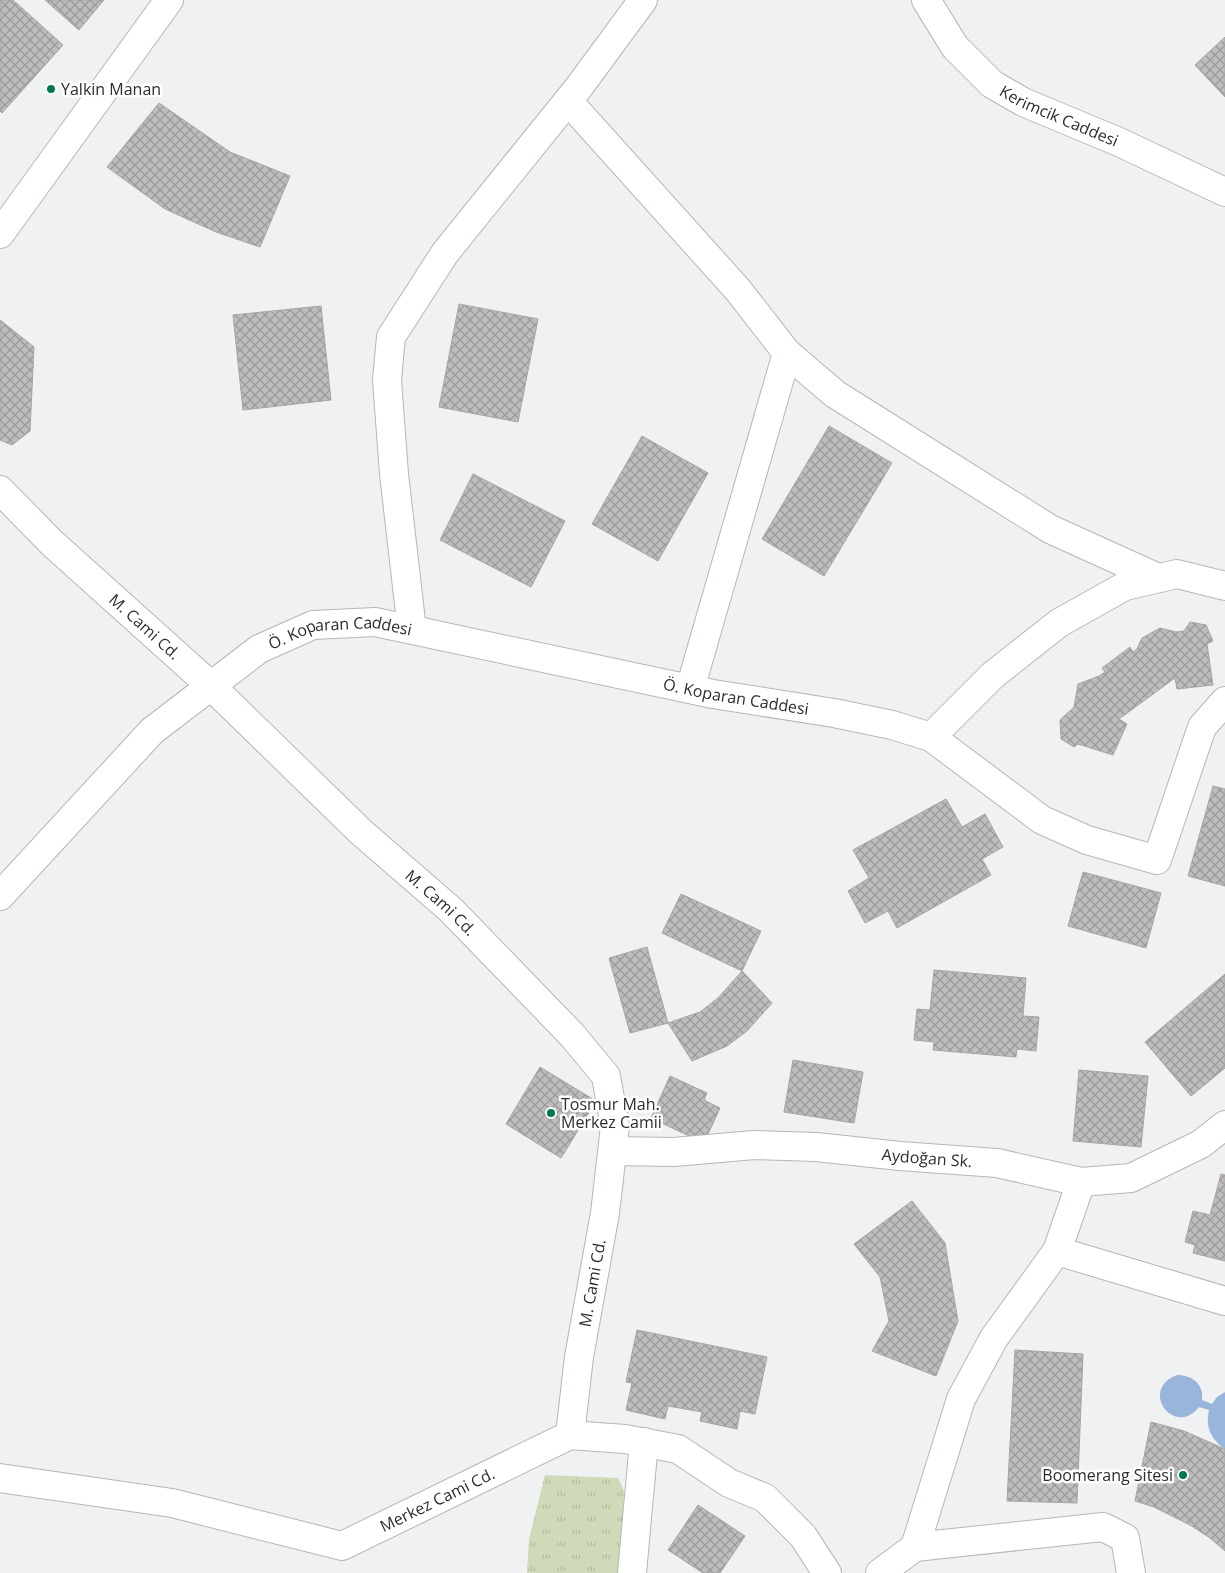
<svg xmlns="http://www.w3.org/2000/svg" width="1225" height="1573" font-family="'Open Sans',sans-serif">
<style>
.grass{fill:url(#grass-tufts)}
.water{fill:#9ab5dc}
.building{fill:url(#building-cross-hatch);stroke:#a6a4a5}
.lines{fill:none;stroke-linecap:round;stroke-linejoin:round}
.minor-casing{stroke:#b5b6b8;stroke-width:30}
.minor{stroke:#fff;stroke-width:28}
.poi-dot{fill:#047650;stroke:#fdfeff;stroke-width:2}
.labels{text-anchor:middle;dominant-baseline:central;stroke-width:5;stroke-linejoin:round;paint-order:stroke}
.poi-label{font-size:16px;fill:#2c2d2e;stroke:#fdfeff;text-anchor:start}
.street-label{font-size:16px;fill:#2c2d2e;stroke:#fdfeff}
</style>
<defs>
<pattern id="grass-tufts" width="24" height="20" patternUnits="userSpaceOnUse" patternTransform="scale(1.25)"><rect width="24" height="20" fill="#d1dab8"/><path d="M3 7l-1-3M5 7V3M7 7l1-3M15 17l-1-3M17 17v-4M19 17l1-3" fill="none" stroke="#b4bb9e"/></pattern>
<pattern id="building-cross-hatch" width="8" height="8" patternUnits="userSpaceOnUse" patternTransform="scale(1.25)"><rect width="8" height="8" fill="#bebcbd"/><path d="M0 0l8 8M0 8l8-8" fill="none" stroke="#9b999a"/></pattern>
</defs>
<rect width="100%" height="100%" fill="#f0f1f3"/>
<!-- grass -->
<polygon class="grass" points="545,1475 618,1478 624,1491 621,1573 527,1573 529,1539"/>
<!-- water -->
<path class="water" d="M1177,1375C1192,1375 1204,1384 1202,1400L1212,1404L1217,1397L1225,1392V1449C1211,1439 1205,1427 1209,1410L1199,1407C1175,1438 1138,1390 1177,1375Z"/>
<!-- building -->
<g class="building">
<polygon points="0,0 13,0 63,45 2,113 0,111"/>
<polygon points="45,0 104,0 79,30"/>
<polygon points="1225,37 1225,97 1195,65"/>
<polygon points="159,103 230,152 290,176 260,247 216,232 165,209 107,167"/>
<polygon points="459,304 538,319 518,422 439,407"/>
<polygon points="321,306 331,400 243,410 233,315"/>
<polygon points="0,320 34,347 30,431 12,445 0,440"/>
<polygon points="829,426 892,463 824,576 762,539"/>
<polygon points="642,436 708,473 658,561 592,524"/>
<polygon points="473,474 565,521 531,587 440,540"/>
<polygon points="1190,622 1206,625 1213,641 1207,644 1213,685 1177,689 1175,678 1119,719 1127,724 1113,755 1078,744 1074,747 1061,739 1060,720 1074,707 1078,684 1099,676 1105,672 1102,668 1130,647 1133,652 1137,649 1142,638 1160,628 1176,632 1184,631"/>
<polygon points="1213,786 1225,789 1225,886 1188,876"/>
<polygon points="946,799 962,827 985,814 1003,847 982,859 991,875 897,928 888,911 865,923 848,891 869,878 853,850"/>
<polygon points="1083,872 1161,893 1146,948 1068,926"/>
<polygon points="681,894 761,931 742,971 662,933"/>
<polygon points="647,947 668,1023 630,1033 609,958"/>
<polygon points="934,970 1026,978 1023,1016 1039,1017 1036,1051 1017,1049 1016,1057 933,1050 934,1042 914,1040 917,1009 930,1010"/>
<polygon points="742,971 772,1003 747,1031 727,1046 692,1061 668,1023 700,1012 718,998"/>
<polygon points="1225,974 1225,1068 1191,1096 1145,1042"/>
<polygon points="793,1060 863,1072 854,1123 784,1112"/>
<polygon points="540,1067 596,1101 561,1158 506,1124"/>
<polygon points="1079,1070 1148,1076 1141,1147 1073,1141"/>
<polygon points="670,1076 707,1093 704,1100 720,1108 704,1143 651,1118"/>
<polygon points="1221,1174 1225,1175 1225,1261 1193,1253 1195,1245 1185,1242 1193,1211 1210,1215"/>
<polygon points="912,1201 945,1243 958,1321 936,1376 872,1351 889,1321 880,1277 854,1244"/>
<polygon points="637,1330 767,1357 755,1414 740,1411 737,1429 700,1421 702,1412 668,1406 665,1419 626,1410 632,1383 626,1382"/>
<polygon points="1015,1350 1083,1354 1077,1503 1007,1501"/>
<polygon points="1151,1422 1184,1431 1225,1449 1225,1551 1210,1538 1190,1525 1154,1507 1135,1501"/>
<polygon points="698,1505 745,1536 720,1573 703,1573 668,1550"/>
</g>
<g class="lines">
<!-- minor casing -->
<g class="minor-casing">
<g id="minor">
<path id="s1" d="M926,0L955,47L992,84L1023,102L1119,142L1225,192"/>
<polyline points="568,101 738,290 787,353 835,394 1050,529 1158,578"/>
<polyline points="0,234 169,0"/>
<path id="s2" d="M0,490L52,543L210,685L361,832L451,910L572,1035L606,1076L615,1126L605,1213L579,1357L570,1435"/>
<polyline points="412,630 394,474 387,380 391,337 445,253 579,87 643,0"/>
<polyline points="690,689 787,353"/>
<polyline points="931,737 1042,820 1087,840 1157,860 1202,727 1225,701"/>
<path id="s3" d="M0,896L152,731L259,649L313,625L375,622L713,694L834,713L892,725L931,737L993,675L1059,623L1125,586L1177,574L1225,586"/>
<path id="s4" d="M613,1151L674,1152L754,1145L816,1147L900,1156L997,1163L1081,1182L1131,1178L1201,1144L1225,1125"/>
<polyline points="1057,1251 1081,1182"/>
<path id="s5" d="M0,1478L172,1503L342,1546L570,1435L625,1439L678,1449L729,1483L765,1498L803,1536L827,1573"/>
<polyline points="632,1573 644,1442"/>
<polyline points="880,1573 915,1547"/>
<polyline points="1131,1573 1125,1538 1103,1527 915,1547 961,1399 994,1338 1057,1251 1225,1301"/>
</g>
</g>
<!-- minor -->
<use href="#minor" class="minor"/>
</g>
<!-- markers -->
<g class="poi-dot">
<circle cx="51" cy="89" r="5"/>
<circle cx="551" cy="1113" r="5"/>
<circle cx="1183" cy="1475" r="5"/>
</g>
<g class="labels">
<!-- poi labels -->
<g class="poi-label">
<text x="61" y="89">Yalkin Manan</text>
<text x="561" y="1104">Tosmur Mah.<tspan x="561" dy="18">Merkez Camii</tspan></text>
<text x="1173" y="1475" text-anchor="end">Boomerang Sitesi</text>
</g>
<!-- street labels -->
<g class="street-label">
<text stroke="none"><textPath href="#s1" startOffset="182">Kerimcik Caddesi</textPath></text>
<text stroke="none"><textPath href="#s2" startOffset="199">M. Cami Cd.</textPath></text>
<text stroke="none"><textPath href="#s3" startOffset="444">Ö. Koparan Caddesi</textPath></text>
<text stroke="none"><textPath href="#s3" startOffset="849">Ö. Koparan Caddesi</textPath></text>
<text stroke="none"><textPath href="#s2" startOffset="604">M. Cami Cd.</textPath></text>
<text stroke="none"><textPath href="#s4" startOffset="315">Aydoğan Sk.</textPath></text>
<text transform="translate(592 1283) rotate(-80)">M. Cami Cd.</text>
<text stroke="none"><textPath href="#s5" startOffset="455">Merkez Cami Cd.</textPath></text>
</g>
</g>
</svg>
